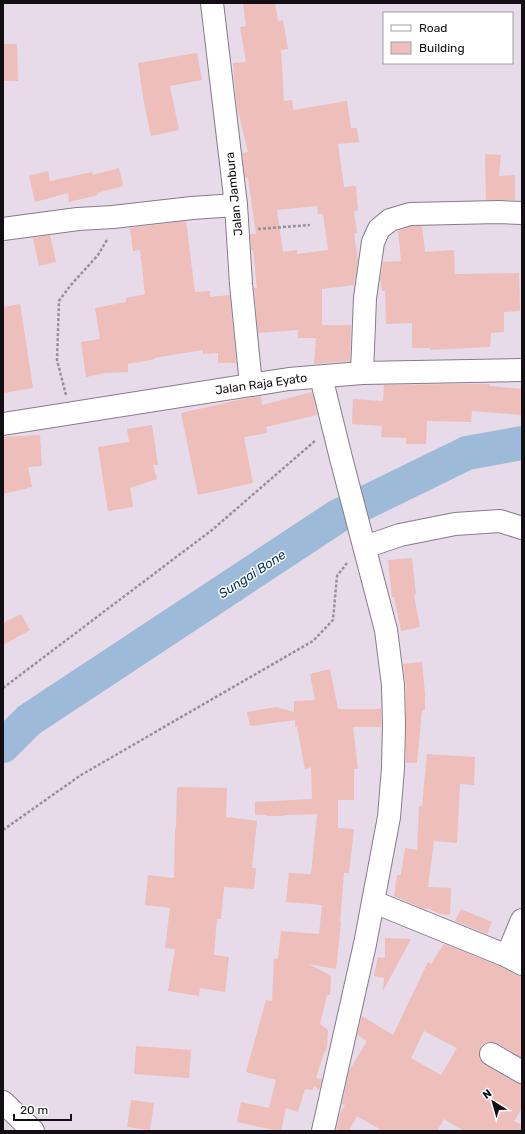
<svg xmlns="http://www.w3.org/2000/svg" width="525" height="1134" font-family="Rubik,sans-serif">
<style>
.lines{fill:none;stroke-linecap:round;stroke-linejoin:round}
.river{stroke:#9dbad8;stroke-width:34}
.building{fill:#edbeba;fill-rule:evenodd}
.minor-casing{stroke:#877b8a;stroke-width:24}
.major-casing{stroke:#877b8a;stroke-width:24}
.path{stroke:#99909b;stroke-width:2.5;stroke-dasharray:3 2;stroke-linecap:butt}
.minor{stroke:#fff;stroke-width:22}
.major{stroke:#fff;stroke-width:22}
.labels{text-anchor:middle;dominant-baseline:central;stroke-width:3;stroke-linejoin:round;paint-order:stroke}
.street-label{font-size:12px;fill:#120e13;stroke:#fff}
.water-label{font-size:13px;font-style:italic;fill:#07335b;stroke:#fff}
</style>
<rect width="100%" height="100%" fill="#e7dae9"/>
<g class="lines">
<!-- river -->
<polyline class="river" points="3,746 29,720 338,516 467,453 522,443"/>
</g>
<!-- building -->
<g class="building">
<path d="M243,3H275L278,21L283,20L288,49L281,50L284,101L292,100L293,110L347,101L351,128H357L359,142L338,144L344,187L356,186L358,210L354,211L357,233H354L358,261L354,285L322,289V325H351L350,361L314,364L316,338H298V330L258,333L254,288H257L253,250H251L250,234H256L248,178H245L242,153L248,152L237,107L234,79L233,63L246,62L240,27L246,26ZM317,206L318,214H323L328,250L297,254V250L283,252L277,210Z"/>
<polygon points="3,44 17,44 18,81 3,81"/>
<polygon points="197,53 202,80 170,86 179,130 151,136 144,103 138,63"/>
<polygon points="485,154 501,155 499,176 515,175 515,200 486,200"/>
<polygon points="119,168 123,186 97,193 98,195 69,202 68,193 35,202 29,176 48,171 50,181 92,172 93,175"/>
<polygon points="186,221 195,292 210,291 210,297 230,295 236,363 218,363 218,353 203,354 203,350 154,358 155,359 128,364 128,372 106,373 86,377 81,342 100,339 95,308 126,302 126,298 145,294 140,250 133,251 130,228"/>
<polygon points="412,226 422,226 425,252 454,250 455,274 519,273 520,311 504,312 504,332 491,333 490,347 430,350 430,348 412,348 412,323 386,324 385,291 382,291 381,282 380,282 383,262 401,261 398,231"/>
<polygon points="50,235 56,262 39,266 33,238"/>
<polygon points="20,304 33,388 3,393 3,307"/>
<polygon points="450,384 490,384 490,386 522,389 522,415 472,411 471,422 427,421 426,444 406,444 406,438 381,437 382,426 352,424 353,399 383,401 384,385"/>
<polygon points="312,392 317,415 266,427 267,433 244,437 253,483 198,495 181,413 243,399 261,396 262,405"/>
<polygon points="152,425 158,465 153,465 157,479 130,488 133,507 108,511 98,447 129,442 127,429"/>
<polygon points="40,435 42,466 28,467 32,487 3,494 3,437"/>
<polygon points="412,558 416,594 414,595 420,627 401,631 394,597 392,597 388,560"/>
<polygon points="21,614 30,630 3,645 3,623"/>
<polygon points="422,662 425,694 425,710 422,710 417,763 406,763 406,685 403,664"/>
<polygon points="330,669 338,709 381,709 381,727 353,727 358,769 354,769 354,800 338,800 338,828 354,829 349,873 344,873 340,922 341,922 336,969 309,964 331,976 330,995 327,995 320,1024 328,1030 327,1048 324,1053 316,1078 322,1079 319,1090 314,1086 313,1090 305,1089 298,1112 286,1108 281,1131 279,1131 237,1122 241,1102 269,1108 276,1080 246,1072 266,1000 272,1001 274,958 278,959 281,931 319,934 322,905 286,902 289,873 311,874 317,814 284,815 284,816 267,816 267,815 255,815 255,802 312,799 311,767 305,769 297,727 295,727 295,720 250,726 247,712 276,707 294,712 294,701 315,700 310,674"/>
<polygon points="427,754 475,757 474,785 460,784 457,843 434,841 428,887 451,888 450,915 440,914 427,908 427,909 422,908 394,896 397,875 401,875 405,848 417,850 419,806 422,806"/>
<polygon points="177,787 227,788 226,817 257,821 252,868 256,868 254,889 224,887 221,919 217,919 214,955 229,957 225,992 200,988 199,996 168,991 175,949 165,948 170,908 145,905 148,875 174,878 175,828 176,828"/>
<polygon points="461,909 492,922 487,934 455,921"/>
<polygon points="385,938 411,939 383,991 384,978 374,976 378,957 385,958"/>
<path d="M444,944L502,967L516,975L522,976V1058L497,1043L491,1042L484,1043L480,1048L479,1054L480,1060L485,1065L516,1083L522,1084V1108L514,1121L522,1125V1131H464L444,1119L437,1131H383L357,1116L349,1131H336L340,1114L345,1105L342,1104L349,1071L367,1041L357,1035L362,1016L393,1035L428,962L431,964ZM424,1031L457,1048L441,1075L411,1058Z"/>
<polygon points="136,1046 191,1050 189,1078 134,1074"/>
<polygon points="131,1100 154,1103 150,1130 127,1127"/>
</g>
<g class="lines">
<!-- minor casing -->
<g class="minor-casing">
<g id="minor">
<polyline points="212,3 236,205 241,284 251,385"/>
<polyline points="3,229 78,219 113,217 192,208 236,205"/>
<polyline points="362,373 365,298 373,242 379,229 390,220 410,214 499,212 522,213"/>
<polyline points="321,377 341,458 386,630 393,685 394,726 393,768 389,817 365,944 323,1131"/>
<polyline points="365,547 400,535 455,524 500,521 522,528"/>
<polyline points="374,902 507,956 522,964"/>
<polyline points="507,956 522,920"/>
<polyline points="491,1054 522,1072"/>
<polyline points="3,1102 33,1131"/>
</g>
</g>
<!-- major casing -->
<g class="major-casing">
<polyline id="major" points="3,424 289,379 362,373 522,370"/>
</g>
<!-- path -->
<g class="path">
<polyline points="258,229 310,225"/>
<polyline points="66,395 57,360 59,301 70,286 98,255 108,238"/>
<polyline points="3,688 212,530 316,440"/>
<polyline points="3,830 81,775 313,641 333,620 337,576 347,563"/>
</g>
<!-- minor -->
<use href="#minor" class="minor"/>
<!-- major -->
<use href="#major" class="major"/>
</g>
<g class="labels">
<!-- street labels -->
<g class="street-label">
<text transform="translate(234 194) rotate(-96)">Jalan Jambura</text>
<text transform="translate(261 384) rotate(-8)">Jalan Raja Eyato</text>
</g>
<!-- water labels -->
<g class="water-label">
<text transform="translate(252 574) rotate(-33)">Sungai Bone</text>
</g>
</g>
<!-- border -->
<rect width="525" height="1134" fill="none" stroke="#120e13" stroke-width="8"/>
<!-- legend -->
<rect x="383" y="12" width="130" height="52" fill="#ffffff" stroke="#a09fa1"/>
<rect x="391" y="25" width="20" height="6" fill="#ffffff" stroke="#a09fa1"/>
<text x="419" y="32" font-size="12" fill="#120e13">Road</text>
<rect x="391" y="42" width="20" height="12" fill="#edbeba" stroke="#a09fa1"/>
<text x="419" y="52" font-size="12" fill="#120e13">Building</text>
<!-- north arrow -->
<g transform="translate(493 1102) rotate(323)" stroke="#ffffff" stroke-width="3" paint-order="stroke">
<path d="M0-3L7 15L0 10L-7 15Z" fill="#120e13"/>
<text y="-6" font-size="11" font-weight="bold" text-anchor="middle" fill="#120e13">N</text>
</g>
<!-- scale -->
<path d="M14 1114v6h57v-6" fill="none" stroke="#120e13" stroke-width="2"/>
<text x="20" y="1114" font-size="12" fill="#120e13" stroke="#ffffff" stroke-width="3" paint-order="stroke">20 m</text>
</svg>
